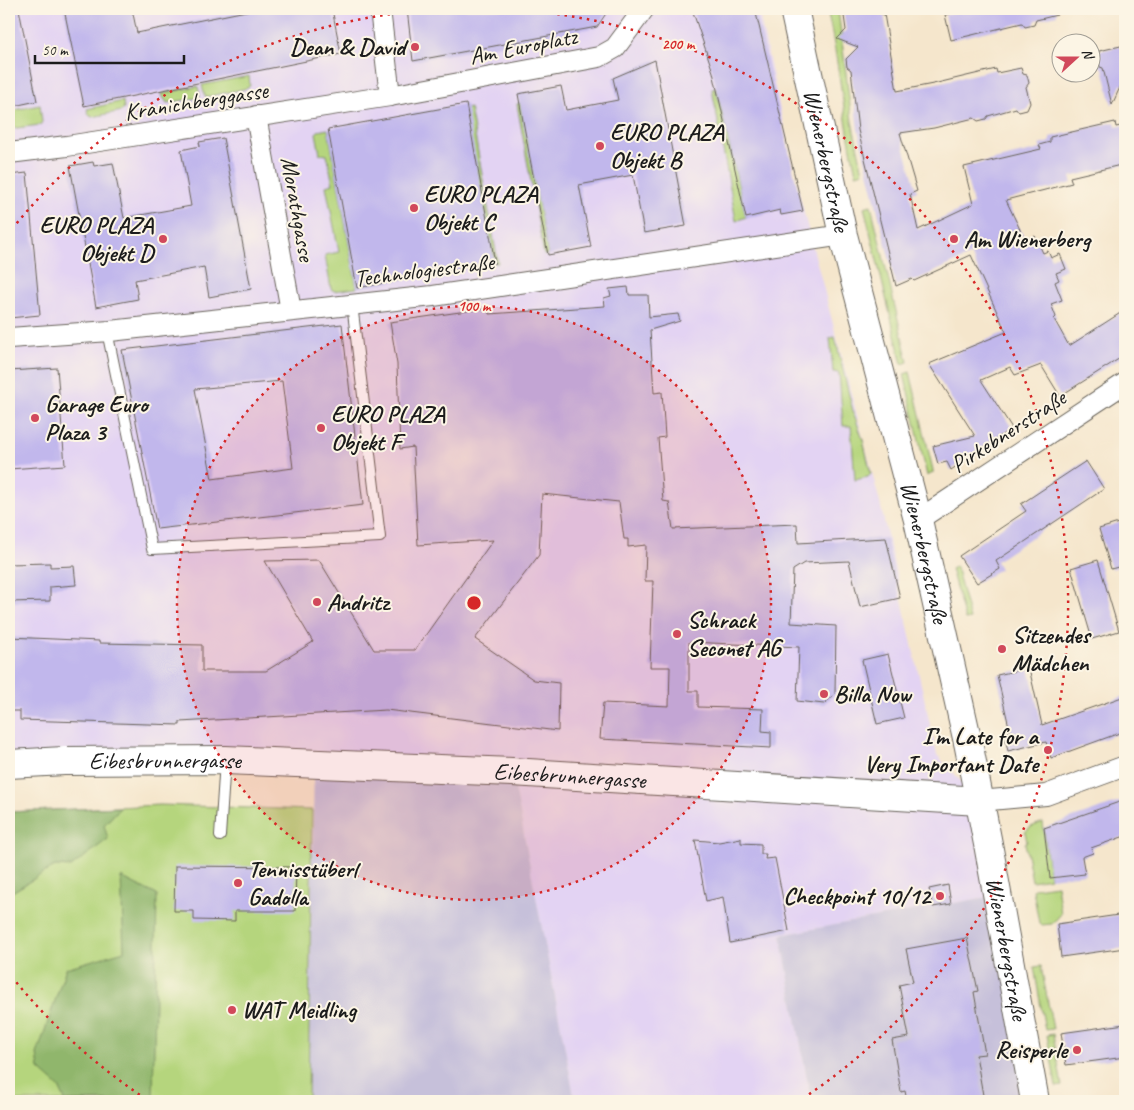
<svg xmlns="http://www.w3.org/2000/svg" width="1134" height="1110" font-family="Caveat,sans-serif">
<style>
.built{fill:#e3d3f3}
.industrial{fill:#c6c0da}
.green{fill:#b5d57d;stroke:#68784c}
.forest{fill:#90b66c;stroke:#566944}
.building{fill:#c1b7ec;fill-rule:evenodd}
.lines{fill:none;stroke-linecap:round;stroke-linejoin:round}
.lane-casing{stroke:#68635a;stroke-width:12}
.street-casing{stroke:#68635a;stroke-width:22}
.secondary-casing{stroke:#68635a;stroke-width:30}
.primary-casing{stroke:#68635a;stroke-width:30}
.lane{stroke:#fff;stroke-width:10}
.street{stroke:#fff;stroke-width:20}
.secondary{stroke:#fff;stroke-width:28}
.primary{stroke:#fff;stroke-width:28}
.ring{fill:none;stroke:#d62828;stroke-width:2.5;stroke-dasharray:2.5 5}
.poi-dot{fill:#d1495b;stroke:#fcf5e5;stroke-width:2}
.labels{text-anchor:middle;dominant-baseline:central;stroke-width:4;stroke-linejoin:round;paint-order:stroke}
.street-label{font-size:24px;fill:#1c1c1c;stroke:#fcf5e5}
.poi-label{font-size:24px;font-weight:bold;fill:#1c1c1c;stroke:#fcf5e5;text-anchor:start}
.centre{fill:#d62828;stroke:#fcf5e5;stroke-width:2.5}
.ring-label{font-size:15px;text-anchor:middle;font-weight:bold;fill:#d62828;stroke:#fcf5e5;stroke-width:4;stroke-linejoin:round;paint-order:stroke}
</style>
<rect width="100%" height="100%" fill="#fcf5e5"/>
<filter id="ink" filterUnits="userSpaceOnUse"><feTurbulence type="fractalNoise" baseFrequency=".02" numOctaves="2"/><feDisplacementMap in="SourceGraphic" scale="10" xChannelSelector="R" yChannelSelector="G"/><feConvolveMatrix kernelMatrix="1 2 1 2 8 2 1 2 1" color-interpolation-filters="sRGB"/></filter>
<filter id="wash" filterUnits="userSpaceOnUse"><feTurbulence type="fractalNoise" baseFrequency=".0096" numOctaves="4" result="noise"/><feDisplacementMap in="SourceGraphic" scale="20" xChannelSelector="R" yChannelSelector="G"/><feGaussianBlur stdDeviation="1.12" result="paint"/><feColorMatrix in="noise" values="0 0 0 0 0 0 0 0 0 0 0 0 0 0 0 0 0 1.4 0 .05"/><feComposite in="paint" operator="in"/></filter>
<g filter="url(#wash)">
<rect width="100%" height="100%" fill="#f5e6cc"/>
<!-- built -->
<polygon class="built" points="9,9 758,9 796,183 880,503 937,755 979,801 998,895 781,935 811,1101 575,1101 512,772 9,764"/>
<!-- industrial -->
<g class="industrial">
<polygon points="314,765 512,772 575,1101 308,1101"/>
<polygon points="998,895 1032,1101 811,1101 781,935"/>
</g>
<!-- green -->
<g class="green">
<path d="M827,9H838L852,121L863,172L856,174C844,119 839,63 827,9Z"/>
<polygon points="249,76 250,85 248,88 206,97 204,94 202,85"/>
<polygon points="198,86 200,96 198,98 167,103 161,94"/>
<polygon points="716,88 746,217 736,221 712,89"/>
<polygon points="123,101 124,109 122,111 92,117 89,115 87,109"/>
<polygon points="520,103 548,255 544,255 517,104"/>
<polygon points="40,105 42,122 40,125 9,129 9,111"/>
<polygon points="470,108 498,263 495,263 466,109"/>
<polygon points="328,129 357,288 334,291 331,289 325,255 339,252 326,186 333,184 327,155 320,154 316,133 318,131"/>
<polygon points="871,205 908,362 902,364 864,207"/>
<polygon points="835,337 853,411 863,440 871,474 868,477 855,480 851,426 843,426 839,373 833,372 830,338"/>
<polygon points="910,372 933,470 933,473 927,476 904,374"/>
<polygon points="956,566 970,619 965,620 951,569"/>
<polygon points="160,805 312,810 308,1101 9,1101 9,812"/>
<polygon points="1043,822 1050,878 1032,881 1025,843 1027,842 1025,832 1031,827"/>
<polygon points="1057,885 1061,914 1052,924 1041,925 1039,923 1033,890 1035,888"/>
<polygon points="1041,966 1053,1029 1045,1030 1034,967"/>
<polygon points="1053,1034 1062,1086 1056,1087 1047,1035"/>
</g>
<!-- forest -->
<g class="forest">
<polygon points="121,807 104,825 108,839 71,867 55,866 9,894 9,812"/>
<polygon points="121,877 157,895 153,1101 64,1101 65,1100 59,1087 39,1069 37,1054 66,968 124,951"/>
</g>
<g id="blocks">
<!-- building -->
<g class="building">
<polygon points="9,9 19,9 37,101 9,107"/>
<polygon points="64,9 132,9 137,33 256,9 332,9 341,54 84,106"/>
<polygon points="407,9 609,9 597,27 413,61"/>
<polygon points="705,9 755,9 803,211 781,215 780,210 746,218 713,72 693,12"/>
<polygon points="843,9 880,9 881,14 884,14 897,91 933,84 996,69 997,73 1021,68 1023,74 1027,75 1029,83 1026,87 1030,103 1027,110 1019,112 1016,108 988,116 986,119 978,121 974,118 934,128 900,133 917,191 910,194 918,230 973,204 964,167 1041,149 1039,145 1050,142 1050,137 1115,122 1116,127 1125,125 1125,164 1070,177 1072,183 1006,200 1025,240 1035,236 1043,253 1048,251 1051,258 1060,254 1066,269 1056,273 1059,280 1055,282 1062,300 1051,304 1056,317 1054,319 1069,346 1125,310 1125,355 1060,396 1041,365 1015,375 1010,367 981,380 1012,428 951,470 947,462 938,464 933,446 975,436 929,364 1006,332 971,255 914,281 912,279 896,286 858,130 851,70 847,67 846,59 858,47 837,39 846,30"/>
<polygon points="956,9 1056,9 1057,15 1036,20 1034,25 1025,27 1022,23 951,40 945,15 957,12"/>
<polygon points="1125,45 1125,84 1121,85 1112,105 1103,68 1100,67 1098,59 1100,56 1099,51"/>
<polygon points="655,60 686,226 644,233 633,175 579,185 591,247 548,255 518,94 561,86 566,110 618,100 613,78"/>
<polygon points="466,104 495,263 357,288 328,129"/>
<polygon points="223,138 251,289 209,297 204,267 135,280 138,299 96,307 70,166 93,162 94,166 113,163 124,218 191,206 181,150 200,146 199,142"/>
<polygon points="27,173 40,315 9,318 9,175"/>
<polygon points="628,287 629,295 648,295 649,317 678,314 680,321 650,330 654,393 662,392 665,437 658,438 663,501 669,502 673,529 797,524 798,543 886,538 900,598 860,607 849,561 804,563 793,570 791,623 836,626 835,694 824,704 797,701 799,647 689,642 689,691 698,691 698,707 763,709 762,731 771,732 771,748 600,739 603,703 669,706 670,667 650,667 653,581 645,581 646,545 628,547 628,539 624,539 619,502 542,494 539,555 475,639 534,680 559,683 558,731 386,710 180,722 180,725 20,720 20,711 9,711 9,637 99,641 99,643 202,645 202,671 266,671 313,642 265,561 319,560 374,650 415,650 493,540 418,545 413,447 400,449 397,364 390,322 488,308 489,314 605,306 604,298 611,296 609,289"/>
<path d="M342,324L363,505L157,529L122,350ZM282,381L293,468L212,479L195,389Z"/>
<polygon points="57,368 65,465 9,469 9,371"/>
<polygon points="1086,461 1104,489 996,561 1000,569 977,583 959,556 1026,511 1021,504"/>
<polygon points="1125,521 1125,565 1111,569 1099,529"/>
<polygon points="1098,560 1119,631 1092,639 1071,568"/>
<polygon points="50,563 50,567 74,566 76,585 50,587 50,601 9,602 9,564"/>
<polygon points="888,654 904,718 877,724 862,660"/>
<polygon points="1029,668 1042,725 1125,696 1125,731 1051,758 1046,742 1008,751 1004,733 1010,731 997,675"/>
<polygon points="1125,800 1125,836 1091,848 1093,853 1082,857 1085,874 1050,878 1044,828"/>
<polygon points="741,838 741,843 761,844 761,854 766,854 765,859 775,858 789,931 730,943 723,897 706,901 695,840 719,842"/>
<polygon points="175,866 296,867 295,911 235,911 235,921 194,920 194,911 174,911"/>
<polygon points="948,885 951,904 933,907 929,889"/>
<polygon points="1125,914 1125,948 1061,957 1057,924"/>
<polygon points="967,938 978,991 974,992 985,1054 976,1055 984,1101 907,1101 905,1091 901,1092 892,1040 909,1037 899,985 913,982 906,949"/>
<polygon points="1125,1024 1125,1057 1066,1065 1061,1033"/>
</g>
</g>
</g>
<g filter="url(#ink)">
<use href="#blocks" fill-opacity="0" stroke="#68635a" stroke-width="1"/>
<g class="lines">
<!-- lane casing -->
<g class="lane-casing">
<g id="lane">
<polyline points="107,331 152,549 380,537 352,304"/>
<polyline points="220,836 225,761"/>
</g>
</g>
<!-- street casing -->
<g class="street-casing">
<g id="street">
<polyline points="380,9 390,96"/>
<polyline points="256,116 291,311"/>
<polyline points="9,153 67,146 390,96 599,57 615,48 644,9"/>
<polyline points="9,338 110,331 433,296 843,235"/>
<polyline points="918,520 1125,383"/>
<polyline points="979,801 1046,795 1125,766"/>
</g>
</g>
<!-- secondary casing -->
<g class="secondary-casing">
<g id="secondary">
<path id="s1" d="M9,764L64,761L225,760L512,772L979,801"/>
</g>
</g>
<!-- primary casing -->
<g class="primary-casing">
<g id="primary">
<path id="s2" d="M794,9L843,235L918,520L969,747L988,844L1035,1101"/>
</g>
</g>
<!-- lane -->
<use href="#lane" class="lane"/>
<!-- street -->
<use href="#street" class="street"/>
<!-- secondary -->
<use href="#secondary" class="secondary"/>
<!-- primary -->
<use href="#primary" class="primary"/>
</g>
</g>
<!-- distance rings -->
<circle cx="474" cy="603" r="297" fill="#d62828" fill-opacity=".12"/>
<g class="ring">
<circle cx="474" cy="603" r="297"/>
<path d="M146 1099A595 595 0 0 1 12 977M12 229A595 595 0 0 1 443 9M505 9A595 595 0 0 1 802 1099"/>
</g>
<!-- markers -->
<g class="poi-dot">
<circle cx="415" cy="47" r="5"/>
<circle cx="600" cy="146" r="5"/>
<circle cx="414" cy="208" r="5"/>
<circle cx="163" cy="239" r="5"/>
<circle cx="954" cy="239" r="5"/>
<circle cx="35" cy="418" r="5"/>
<circle cx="321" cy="428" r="5"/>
<circle cx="317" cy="602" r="5"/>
<circle cx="677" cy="634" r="5"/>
<circle cx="1002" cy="649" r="5"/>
<circle cx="824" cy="694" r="5"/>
<circle cx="1048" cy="750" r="5"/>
<circle cx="238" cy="883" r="5"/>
<circle cx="940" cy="896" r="5"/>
<circle cx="232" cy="1010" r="5"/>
<circle cx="1077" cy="1050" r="5"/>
</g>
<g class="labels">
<!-- street labels -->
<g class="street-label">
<text transform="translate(523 46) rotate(-11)">Am Europlatz</text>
<text transform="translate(196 101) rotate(-9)">Kranichberggasse</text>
<text stroke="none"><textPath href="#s2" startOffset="155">Wienerbergstraße</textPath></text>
<text transform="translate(298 209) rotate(80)">Morathgasse</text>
<text transform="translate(424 270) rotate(-7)">Technologiestraße</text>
<text transform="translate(1008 431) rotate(-33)">Pirkebnerstraße</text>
<text stroke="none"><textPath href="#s2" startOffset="559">Wienerbergstraße</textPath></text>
<text stroke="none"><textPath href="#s1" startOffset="156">Eibesbrunnergasse</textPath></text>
<text stroke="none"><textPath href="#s1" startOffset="561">Eibesbrunnergasse</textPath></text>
<text stroke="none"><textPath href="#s2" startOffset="964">Wienerbergstraße</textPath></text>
</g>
<!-- poi labels -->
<g class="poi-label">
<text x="405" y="47" text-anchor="end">Dean &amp; David</text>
<text x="610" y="132">EURO PLAZA<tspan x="610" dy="28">Objekt B</tspan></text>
<text x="424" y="194">EURO PLAZA<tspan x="424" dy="28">Objekt C</tspan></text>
<text x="153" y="225" text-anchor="end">EURO PLAZA<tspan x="153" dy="28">Objekt D</tspan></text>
<text x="964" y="239">Am Wienerberg</text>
<text x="45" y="404">Garage Euro<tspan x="45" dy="28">Plaza 3</tspan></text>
<text x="331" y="414">EURO PLAZA<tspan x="331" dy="28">Objekt F</tspan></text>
<text x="327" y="602">Andritz</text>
<text x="687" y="620">Schrack<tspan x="687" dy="28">Seconet AG</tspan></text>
<text x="1012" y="635">Sitzendes<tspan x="1012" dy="28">Mädchen</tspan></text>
<text x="834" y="694">Billa Now</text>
<text x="1038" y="736" text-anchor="end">I’m Late for a<tspan x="1038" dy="28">Very Important Date</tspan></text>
<text x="248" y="869">Tennisstüberl<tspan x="248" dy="28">Gadolla</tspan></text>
<text x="930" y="896" text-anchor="end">Checkpoint 10/12</text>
<text x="242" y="1010">WAT Meidling</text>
<text x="1067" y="1050" text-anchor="end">Reisperle</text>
</g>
</g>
<circle cx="474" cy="603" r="8" class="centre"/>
<g class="ring-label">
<text x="678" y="49">200 m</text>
<text x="474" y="311">100 m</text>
</g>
<!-- margin -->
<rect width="1134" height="1110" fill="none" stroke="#fcf5e5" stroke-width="30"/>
<!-- north arrow -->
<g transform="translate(1076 58) rotate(69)"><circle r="24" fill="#fcf5e5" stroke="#a29e95"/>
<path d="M0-4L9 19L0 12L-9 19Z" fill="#d1495b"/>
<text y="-8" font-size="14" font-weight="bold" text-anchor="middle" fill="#1c1c1c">N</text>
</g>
<!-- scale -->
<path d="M35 55v8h149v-8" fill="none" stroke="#1c1c1c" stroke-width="2.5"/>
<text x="42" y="55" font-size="15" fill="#1c1c1c" stroke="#fcf5e5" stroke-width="4" paint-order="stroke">50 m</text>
</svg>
